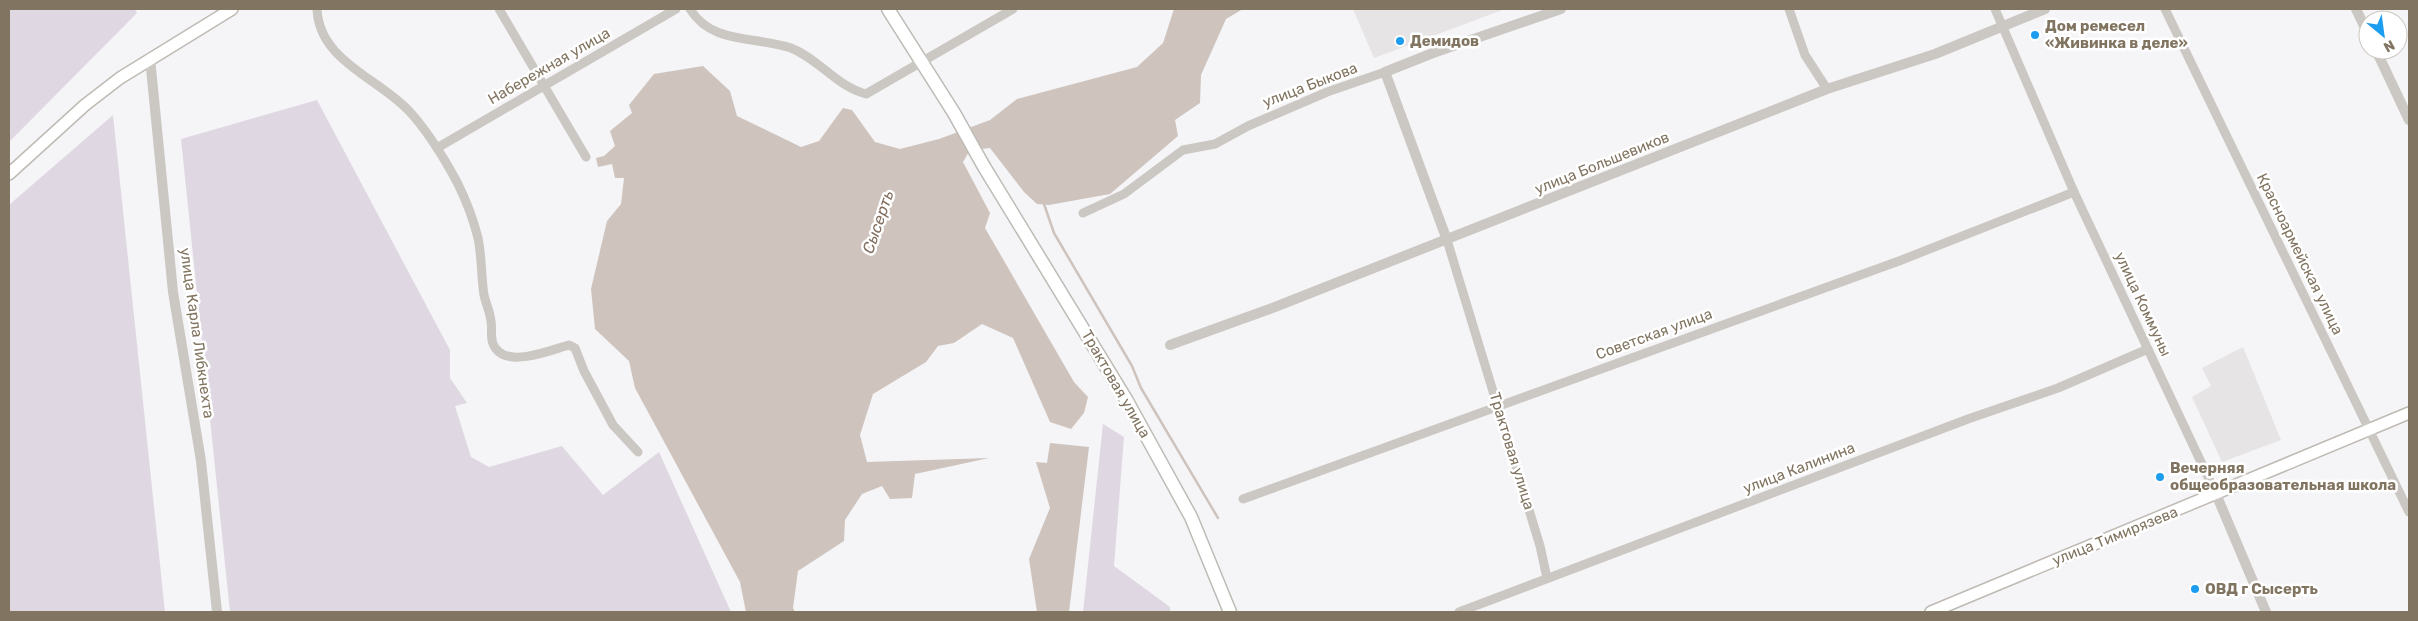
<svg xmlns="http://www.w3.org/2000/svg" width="2418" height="621" font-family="Rubik,sans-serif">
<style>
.built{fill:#e6e4e5}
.green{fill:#dfd8e2}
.water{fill:#cec4bd}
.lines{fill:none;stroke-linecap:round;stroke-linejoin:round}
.stream{stroke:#cec4bd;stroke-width:2.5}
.secondary-casing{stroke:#bfbbb4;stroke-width:14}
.primary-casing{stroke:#bebbb5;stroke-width:15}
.minor{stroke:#cbc7c2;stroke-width:9}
.tertiary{stroke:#cbc7c2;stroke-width:10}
.secondary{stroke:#fff;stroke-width:11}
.primary{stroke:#fff;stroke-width:12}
.poi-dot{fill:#1d9def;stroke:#fff;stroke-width:2}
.labels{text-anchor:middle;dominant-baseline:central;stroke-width:5;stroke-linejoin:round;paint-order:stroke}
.poi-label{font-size:15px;font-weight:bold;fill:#817460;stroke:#fff;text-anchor:start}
.street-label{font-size:15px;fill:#817460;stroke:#fff}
.water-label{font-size:16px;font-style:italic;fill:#836f60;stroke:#fff}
</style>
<rect width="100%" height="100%" fill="#f5f4f7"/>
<!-- built -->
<g class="built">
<polygon points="1353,9 1505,9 1374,58"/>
<polygon points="2243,347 2281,440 2222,462 2192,397 2211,386 2202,368"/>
</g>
<!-- green -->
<g class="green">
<polygon points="9,9 135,9 137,13 9,142"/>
<polygon points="317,100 450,350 450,378 467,403 455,406 471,457 489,467 562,446 603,495 659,452 731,612 230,612 181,139"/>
<polygon points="113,115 165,612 9,612 9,205"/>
<polygon points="1103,424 1124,437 1114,566 1170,607 1170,612 1083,612"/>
</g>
<!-- water -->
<g class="water">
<polygon points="1174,9 1243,9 1226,19 1201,75 1200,103 1175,120 1178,136 1110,194 1049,205 1037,204 1024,192 990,148 970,150 963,162 990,213 985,228 1074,382 1088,397 1084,413 1071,429 1050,422 1013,338 982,324 954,343 938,346 926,362 873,394 860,435 867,462 989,458 915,474 912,498 890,499 882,486 862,494 845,520 844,541 798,571 793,608 795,612 746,612 740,582 635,388 629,361 595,329 591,289 607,221 621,204 624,178 615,178 612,164 598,167 596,158 604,156 615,146 610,131 632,113 629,105 654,74 703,66 730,91 737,116 801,147 819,141 843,108 852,110 875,142 900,149 939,139 990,120 1017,99 1137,67 1163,43"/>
<polygon points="1050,443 1089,447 1069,612 1037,612 1029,559 1050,508 1036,462 1047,463"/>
</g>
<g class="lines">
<!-- stream -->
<polyline class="stream" points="1044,204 1054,233 1132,366 1141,388 1218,518"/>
<!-- secondary casing -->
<g class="secondary-casing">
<g id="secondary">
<polyline points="9,174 85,105 120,78 232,9"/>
<polyline points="1931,612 2409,413"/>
</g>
</g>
<!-- primary casing -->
<g class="primary-casing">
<polyline id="primary" points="888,9 954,113 983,165 1127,401 1191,517 1230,612"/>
</g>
<!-- minor -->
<g class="minor">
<path d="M317,9C319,61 379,78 410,112C428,132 444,158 457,182C466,200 473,218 478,238C482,257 481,276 484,295C486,304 490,312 491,321C493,332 488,343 499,352C515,365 551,350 569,345L575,348L584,371L613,425L638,452"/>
<polyline points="499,9 586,157"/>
<path d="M690,9C712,45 756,36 791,48C819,59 836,86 866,94L1013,9"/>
<polyline points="1789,9 1805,55 1827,89"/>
<polyline points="1995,9 2074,192 2216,494"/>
<polyline points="2165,9 2409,512"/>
<polyline points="437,148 676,9"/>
<polyline points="1083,213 1124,194 1183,150 1215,144 1248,126 1327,92 1385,72"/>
<polyline points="1447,240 1540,546 1547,578"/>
<polyline points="1243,499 1899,261 2074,192"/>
<polyline points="1459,612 1968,419 2058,388 2148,349"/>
</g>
<!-- tertiary -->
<g class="tertiary">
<polyline points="2356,9 2368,34"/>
<polyline points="2376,50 2409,120"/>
<polyline points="150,58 173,292 201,461 217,612"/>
<polyline points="1447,240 1385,72 1433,53 1561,9"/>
<polyline points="1170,345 1275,307 1827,89 1935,54 2045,9"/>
<polyline points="2216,494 2266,612"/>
</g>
<!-- secondary -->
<use href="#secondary" class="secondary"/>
<!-- primary -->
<use href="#primary" class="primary"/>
</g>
<!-- markers -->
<g class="poi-dot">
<circle cx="2035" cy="35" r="5"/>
<circle cx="1400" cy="41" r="5"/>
<circle cx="2160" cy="477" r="5"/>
<circle cx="2195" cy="589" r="5"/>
</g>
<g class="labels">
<!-- poi labels -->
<g class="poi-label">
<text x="2045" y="26">Дом ремесел<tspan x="2045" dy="17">«Живинка в деле»</tspan></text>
<text x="1410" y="41">Демидов</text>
<text x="2170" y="468">Вечерняя<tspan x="2170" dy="17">общеобразовательная школа</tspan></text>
<text x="2205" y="589">ОВД г Сысерть</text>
</g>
<!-- street labels -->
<g class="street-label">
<text transform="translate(549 66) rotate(-30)">Набережная улица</text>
<text transform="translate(1310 85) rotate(-21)">улица Быкова</text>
<text transform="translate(1602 163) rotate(-22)">улица Большевиков</text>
<text transform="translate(2300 254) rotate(64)">Красноармейская улица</text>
<text transform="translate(2143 304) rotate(65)">улица Коммуны</text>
<text transform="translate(197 333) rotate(82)">улица Карла Либкнехта</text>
<text transform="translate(1654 334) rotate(-20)">Советская улица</text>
<text transform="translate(1116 384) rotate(60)">Трактовая улица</text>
<text transform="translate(1512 451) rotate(73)">Трактовая улица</text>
<text transform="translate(1799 468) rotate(-21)">улица Калинина</text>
<text transform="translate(2115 536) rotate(-22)">улица Тимирязева</text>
</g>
<!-- water labels -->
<g class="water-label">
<text transform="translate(878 222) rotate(-71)">Сысерть</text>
</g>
</g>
<!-- border -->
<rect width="2418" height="621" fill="none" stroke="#817460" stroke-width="20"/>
<!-- north arrow -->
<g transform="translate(2383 35) rotate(151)"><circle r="24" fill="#ffffff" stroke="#cdc7bf"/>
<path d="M0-4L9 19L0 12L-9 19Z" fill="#1d9def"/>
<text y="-8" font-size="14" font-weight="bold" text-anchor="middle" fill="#817460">N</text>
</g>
</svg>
